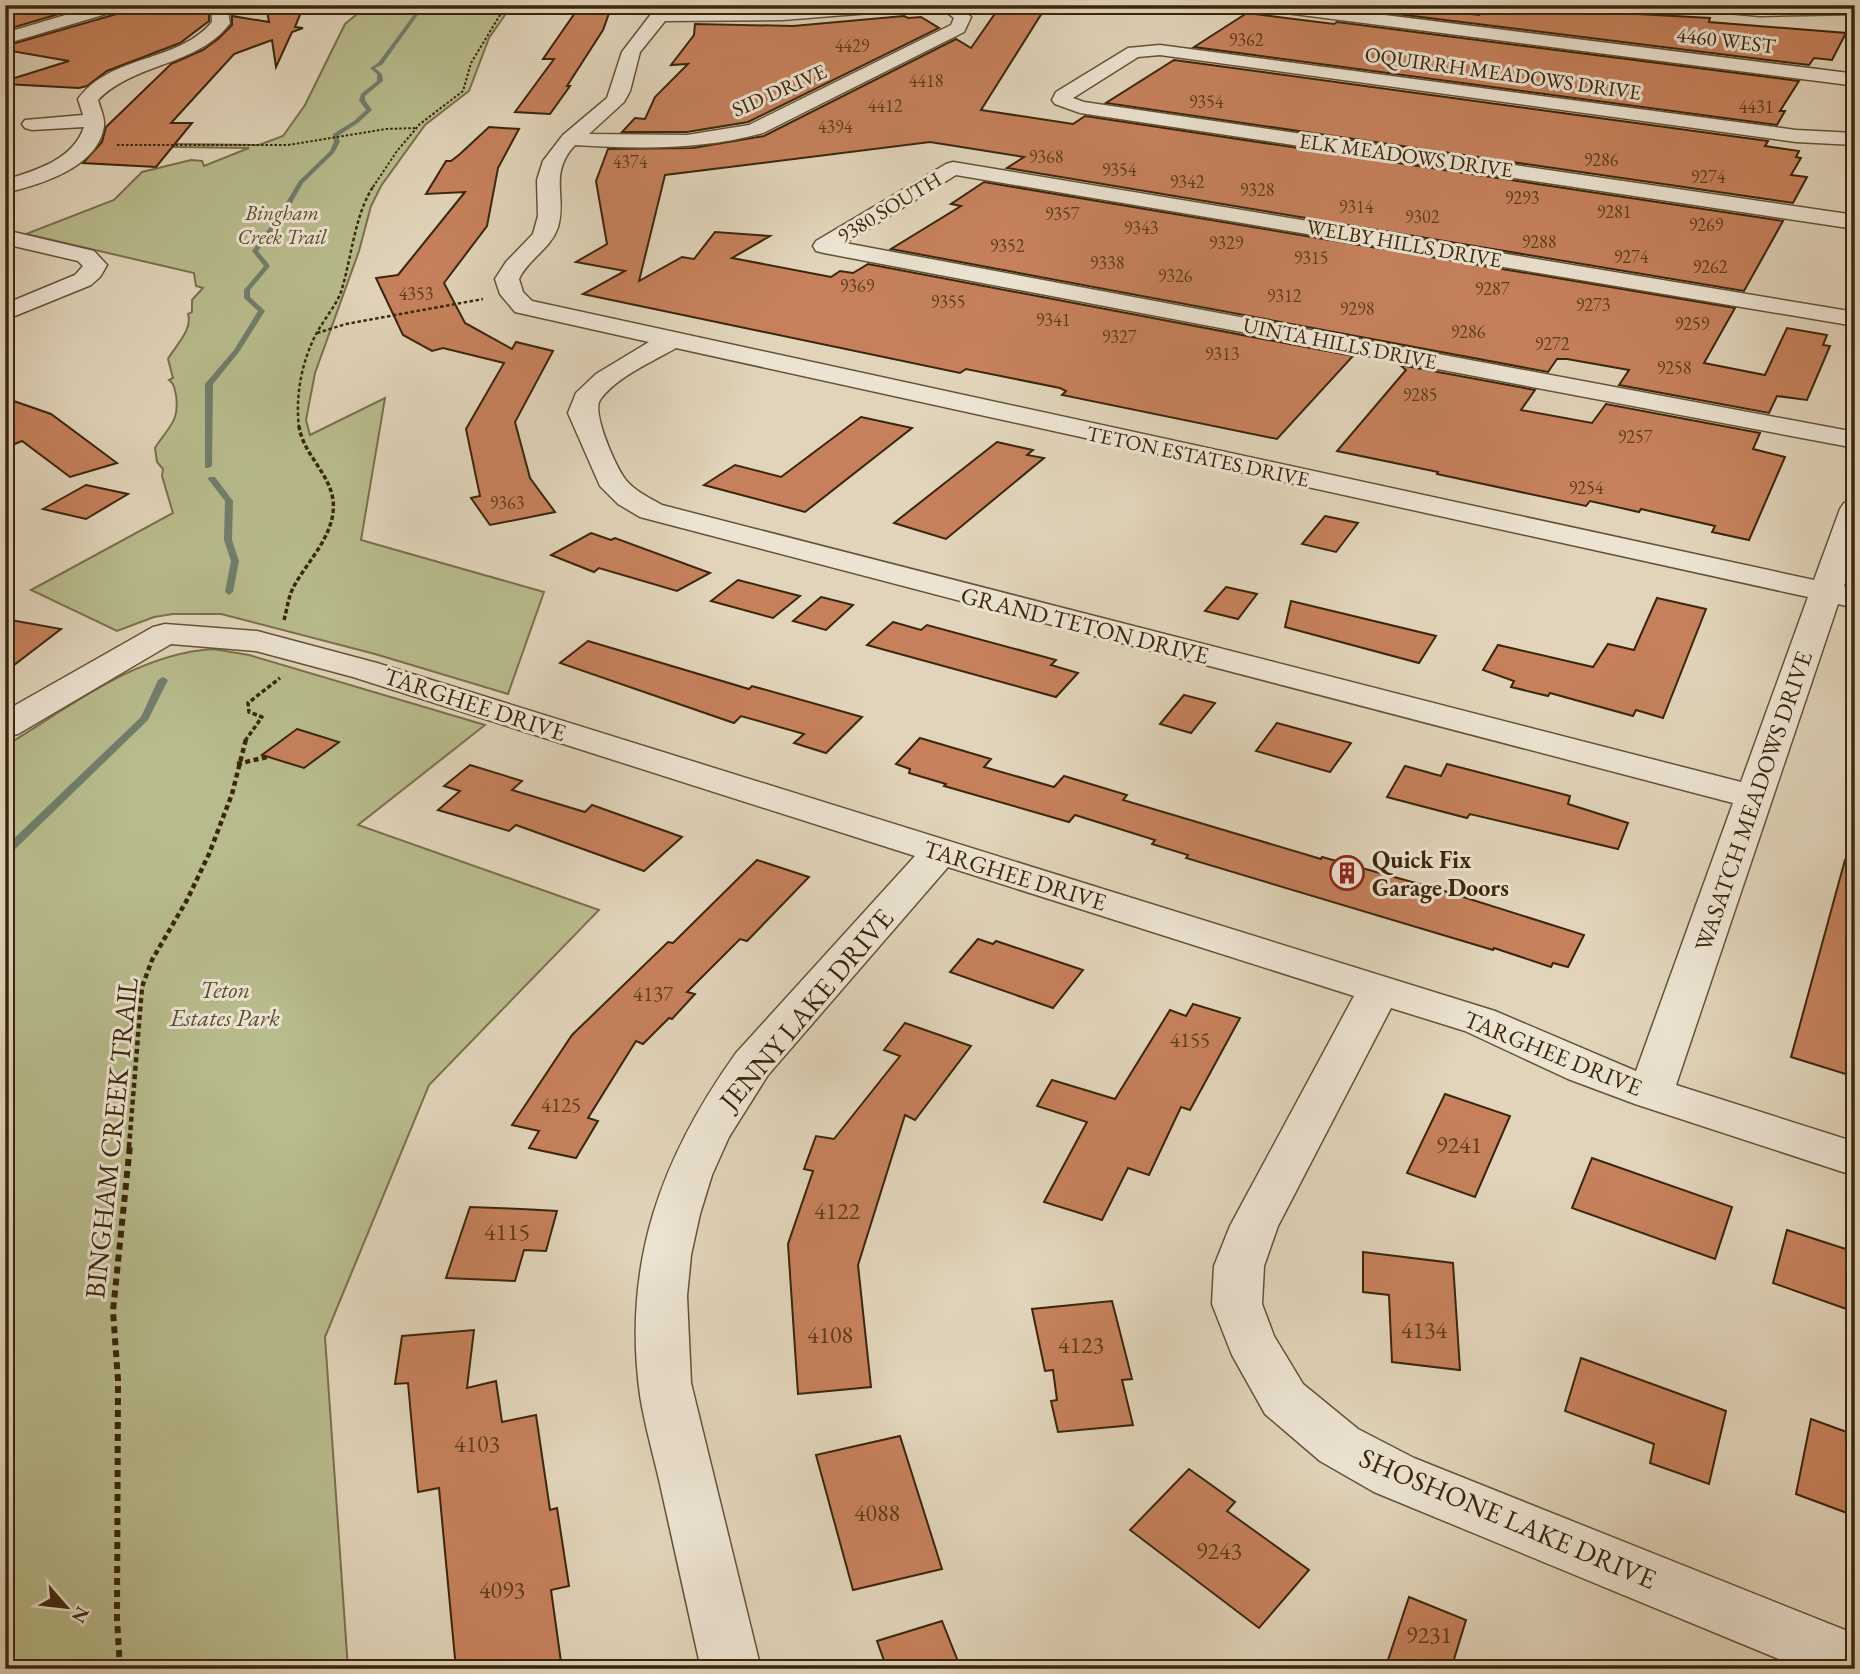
<svg xmlns="http://www.w3.org/2000/svg" width="1860" height="1674" font-family="'EB Garamond',serif">
<style>
.green{fill:#b8bb8c;stroke:#79704b;stroke-width:2}
.lines{fill:none;stroke-linecap:round;stroke-linejoin:round}
.stream{fill:#707e6c;fill-rule:evenodd}
.building{fill:#c6815c;stroke:#3a260a;stroke-width:2}
.minor-casing{stroke:#645236;stroke-width:3}
.path-far4{stroke:#3a260a;stroke-width:2;stroke-dasharray:2.5 2;stroke-linecap:butt}
.path-far3{stroke:#3a260a;stroke-width:2.5;stroke-dasharray:3.5 2.5;stroke-linecap:butt}
.path-far2{stroke:#3a260a;stroke-width:3.5;stroke-dasharray:4.5 2.5;stroke-linecap:butt}
.path-far1{stroke:#3a260a;stroke-width:4.5;stroke-dasharray:5 3.5;stroke-linecap:butt}
.path{stroke:#3a260a;stroke-width:6;stroke-dasharray:7 5;stroke-linecap:butt}
.minor{fill:#ece3d2;fill-rule:evenodd}
.labels{text-anchor:middle;dominant-baseline:central;stroke-width:6;stroke-linejoin:round;paint-order:stroke}
.far-number-label{font-size:18px;fill:#5d3d1e}
.far-street-label{font-size:21px;fill:#3a260a;stroke:#ece3d2}
.far-park-label{font-size:21px;font-style:italic;fill:#5a4b2a;stroke:#ece3d2}
.number-label{font-size:21px;fill:#5d3d1e}
.street-label{font-size:24px;fill:#3a260a;stroke:#ece3d2}
.poi-label{font-size:24px;font-weight:bold;fill:#3a260a;stroke:#ece3d2;text-anchor:start}
.park-label{font-size:24px;font-style:italic;fill:#5a4b2a;stroke:#ece3d2}
.near-number-label{font-size:24px;fill:#5d3d1e}
.near-street-label{font-size:28px;fill:#3a260a;stroke:#ece3d2}
</style>
<rect width="100%" height="100%" fill="#e1d4ba"/>
<filter id="stains"><feTurbulence type="fractalNoise" baseFrequency=".00286" numOctaves="4"/><feColorMatrix values="0 0 0 0 .2 0 0 0 0 .09 0 0 0 0 .02 0 0 0 .5 -.17"/></filter>
<radialGradient id="worn" r=".72"><stop offset=".6" stop-color="#630" stop-opacity="0"/><stop offset="1" stop-color="#630" stop-opacity=".3"/></radialGradient>
<!-- green -->
<g class="green">
<path d="M368,5H512L489,38L469,91L425,125L381,186L371,206L359,251L315,373L306,420L310,435L385,398L361,540L544,592L508,694L375,654L221,614H173L154,617L117,631L31,590L173,513L162,476L163,469L157,462L155,448C168,427 180,422 176,395C174,388 175,385 169,380L173,378L168,359C175,346 193,330 188,314L192,312V300L203,288L196,286L194,273L26,234L114,200L142,172L191,160L202,161L204,166L249,148L104,146L105,143L259,145L283,136L305,105L345,24Z"/>
<path d="M213,649L249,655L485,725L358,825L599,910L429,1085L325,1337L348,1669H5V746C70,707 135,654 213,649Z"/>
</g>
<g class="lines">
<!-- stream -->
<g class="stream">
<polygon points="421,5 425,5 382,65 375,68 382,74 383,81 365,96 365,100 372,110 358,123 338,136 340,142 334,153 303,183 284,217 258,251 270,266 250,290 250,297 265,311 239,352 213,384 212,466 208,468 205,468 205,384 234,350 258,311 244,298 244,290 264,266 252,251 278,216 299,181 330,151 334,142 333,134 354,121 366,110 359,100 361,94 377,81 377,74 370,68 378,63"/>
<polygon points="209,477 215,477 233,501 232,540 239,561 233,592 229,595 225,592 231,561 224,540 225,501 208,479"/>
<polygon points="163,677 168,680 148,720 9,855 5,856 5,847 141,717 158,680"/>
</g>
</g>
<!-- building -->
<g class="building">
<polygon points="5,5 89,5 5,30"/>
<polygon points="127,5 179,5 179,8 209,12 209,21 180,43 107,71 87,86 79,88 5,84 5,81 69,61 5,50 5,46 124,12"/>
<polygon points="266,5 304,5 295,27 303,28 292,32 276,67 272,40 234,54 171,123 192,123 156,167 83,163 102,142 106,127 171,64 203,50 218,39 232,25 232,16 269,22"/>
<polygon points="583,5 612,5 603,30 567,86 570,86 550,114 515,112 554,59 543,59 577,10 580,10"/>
<polygon points="1001,5 1047,5 981,110 1073,124 1085,116 1783,221 1744,291 1007,168 1024,157 930,142 665,175 639,281 682,257 694,259 715,232 770,236 732,258 831,277 840,271 853,273 868,264 1353,356 1277,439 1062,395 1066,391 1060,388 966,369 960,373 583,294 625,271 576,262 607,244 596,181 608,149 693,148 764,136 956,39 971,48"/>
<polygon points="1362,5 1395,5 1479,15 1492,5 1610,5 1637,14 1710,18 1709,22 1846,33 1832,60 1814,58 1809,65 1356,9"/>
<polygon points="1247,13 1334,24 1337,22 1799,81 1780,111 1785,111 1777,125 1194,47"/>
<polygon points="904,16 908,18 921,17 939,28 748,122 687,132 622,132 635,118 645,119 655,97 688,64 671,65 694,35 695,24 793,26"/>
<polygon points="1174,60 1768,141 1765,146 1799,151 1796,157 1801,158 1791,175 1807,177 1793,203 1106,103"/>
<polygon points="489,127 519,129 498,168 487,226 444,283 465,323 512,349 516,342 553,351 515,422 530,478 555,512 490,525 471,498 480,496 466,429 504,363 443,348 432,351 403,335 376,278 398,275 465,192 426,194 446,161 451,161 460,154"/>
<polygon points="984,182 1735,308 1704,363 1765,375 1787,328 1827,335 1823,345 1830,346 1807,400 1777,396 1769,413 1619,385 1629,370 1567,359 1557,359 1548,372 891,249 961,206 951,204"/>
<polygon points="1400,365 1535,390 1521,410 1592,423 1606,404 1760,433 1753,449 1785,457 1749,540 1712,532 1715,526 1641,509 1639,512 1590,501 1586,506 1437,474 1438,472 1337,451 1406,370"/>
<polygon points="5,398 51,414 117,463 70,477 22,441 5,448"/>
<polygon points="861,417 912,428 805,512 704,485 735,465 781,477"/>
<polygon points="997,442 1033,450 1027,455 1044,458 946,539 894,523"/>
<polygon points="86,485 128,494 86,519 43,509"/>
<polygon points="1325,516 1358,523 1336,552 1302,544"/>
<polygon points="591,533 611,540 615,538 710,573 677,591 599,568 594,572 551,555"/>
<polygon points="738,580 800,596 773,618 711,601"/>
<polygon points="1226,587 1257,594 1238,619 1205,611"/>
<polygon points="821,597 853,605 826,630 793,621"/>
<polygon points="1657,598 1706,609 1663,718 1636,710 1633,716 1550,693 1548,696 1511,687 1514,681 1483,670 1498,645 1593,667 1608,644 1634,650"/>
<polygon points="1291,601 1436,636 1419,663 1285,627"/>
<polygon points="5,619 61,629 5,672"/>
<polygon points="893,622 921,630 927,625 1056,660 1051,665 1078,673 1056,697 867,645"/>
<polygon points="588,641 749,689 752,686 862,717 826,753 794,743 804,734 741,716 734,723 560,663"/>
<polygon points="1184,695 1215,703 1191,733 1160,724"/>
<polygon points="1277,723 1351,743 1330,772 1256,751"/>
<polygon points="297,729 339,742 304,768 262,755"/>
<polygon points="920,738 991,759 984,767 1054,787 1064,776 1127,795 1123,800 1321,859 1322,857 1441,890 1584,935 1568,967 1553,963 1551,967 1494,948 1493,950 1186,858 1188,855 1152,844 1155,840 1075,815 1069,822 944,786 946,784 909,773 910,769 896,764"/>
<polygon points="1447,764 1570,796 1568,804 1628,823 1618,849 1470,814 1467,818 1387,797 1405,766 1441,776"/>
<polygon points="470,765 522,781 512,790 585,812 592,805 682,837 644,871 516,825 509,831 438,810 460,791 444,786"/>
<polygon points="757,860 809,877 747,941 740,939 687,992 695,994 672,1019 669,1018 643,1044 636,1041 588,1118 598,1121 576,1158 529,1148 539,1131 512,1125 572,1035 668,942 673,943"/>
<polygon points="1845,860 1855,862 1855,1077 1791,1057"/>
<polygon points="978,939 993,944 996,941 1083,970 1053,1008 950,972"/>
<polygon points="1193,1004 1240,1018 1190,1110 1181,1107 1149,1175 1128,1168 1102,1220 1044,1202 1087,1122 1037,1106 1052,1080 1115,1099 1170,1010 1186,1016"/>
<polygon points="905,1023 971,1046 915,1120 905,1115 858,1265 871,1387 798,1394 788,1244 813,1171 804,1169 816,1136 834,1139 900,1056 884,1050"/>
<polygon points="1445,1094 1510,1116 1475,1197 1407,1173"/>
<polygon points="1592,1158 1732,1207 1715,1259 1572,1208"/>
<polygon points="470,1207 521,1209 557,1211 546,1251 524,1250 515,1281 446,1278"/>
<polygon points="1787,1230 1855,1252 1855,1312 1773,1283"/>
<polygon points="1363,1252 1453,1263 1460,1370 1392,1362 1389,1295 1363,1292"/>
<polygon points="1112,1301 1132,1379 1122,1380 1133,1425 1058,1432 1051,1401 1057,1400 1053,1370 1045,1371 1032,1309"/>
<polygon points="474,1330 467,1388 496,1381 502,1422 536,1415 550,1510 557,1508 569,1586 551,1590 562,1669 456,1669 439,1488 418,1492 408,1383 395,1384 402,1336"/>
<polygon points="1581,1358 1726,1411 1709,1484 1650,1463 1654,1444 1565,1411"/>
<polygon points="1811,1419 1855,1435 1855,1516 1796,1494"/>
<polygon points="900,1436 942,1569 853,1590 816,1455"/>
<polygon points="1189,1469 1235,1502 1227,1511 1309,1570 1259,1628 1130,1530"/>
<polygon points="1409,1597 1466,1620 1451,1669 1385,1669"/>
<polygon points="942,1621 961,1669 887,1669 877,1641"/>
</g>
<g class="lines">
<!-- minor casing -->
<g class="minor-casing">
<g id="minor">
<polygon points="99,5 125,5 123,9 5,44 5,33"/>
<path d="M211,5H227L230,23C199,66 135,62 98,100C100,108 105,117 104,126C98,168 39,185 5,193V180C36,170 73,160 84,127L32,130L25,128L22,124L25,120L83,115L78,99C111,54 178,63 212,22Z"/>
<path d="M658,5H674L672,11L915,5L907,10L783,20L665,21L640,52L630,91L624,102L589,134L687,135L749,125L951,25L954,18L937,5H957L971,17L964,32L763,133C700,150 640,149 575,145C548,174 567,196 558,227C551,249 528,259 519,279L523,292L532,301L1814,580L1840,509L1844,503L1855,500V554L1844,586L1855,588V608L1838,604L1676,1085L1855,1142V1176L1635,1104L1568,1079L1465,1031L1391,1008L1278,1226L1264,1266L1262,1304L1274,1336L1303,1384L1358,1429L1414,1458L1855,1634V1669H1803L1374,1492L1320,1461L1265,1414L1232,1355L1212,1304L1214,1266L1230,1226L1354,996L948,867L768,1075L729,1137L712,1175L700,1214L691,1255L687,1296L691,1383L761,1669H701C688,1610 675,1551 662,1493C655,1460 645,1428 640,1395C622,1264 661,1158 736,1053L915,856L353,677L256,651L171,644L18,734L5,737V711L153,627L165,624L257,631L377,663L1495,1011L1636,1071L1733,803L640,517L618,504L600,486L568,413L576,393L596,374L649,342L515,312L500,294L495,279L506,262L533,234L538,216L537,180L543,161L563,135L607,98L622,52ZM676,348L1808,597L1741,782L662,505C648,497 631,489 623,476C614,462 592,413 600,400C616,377 652,362 676,348Z"/>
<polygon points="1255,5 1305,5 1849,73 1855,75 1855,83 1849,85 1263,10"/>
<polygon points="1687,5 1855,5 1855,14 1760,16 1695,10"/>
<polygon points="1160,45 1796,130 1855,133 1855,145 1796,142 1160,55 1138,57 1073,98 1084,102 1855,215 1855,229 1080,113 1055,104 1052,100 1056,92 1128,48"/>
<polygon points="953,162 1855,312 1855,326 956,175 845,243 1855,432 1855,448 824,253 816,251 813,246 816,241 946,164"/>
<polygon points="5,230 94,251 107,265 100,277 91,285 5,320 5,304 75,275 83,266 78,261 5,244"/>
</g>
</g>
<!-- path-far4 -->
<g class="path-far4">
<polyline points="117,145 288,145 386,129 417,128"/>
<polyline points="373,187 397,151 420,124 463,91 471,63 506,5"/>
</g>
<!-- path-far3 -->
<g class="path-far3">
<polyline points="317,333 346,324 483,299"/>
<path d="M299,428C295,395 302,358 319,329C326,317 336,305 341,292C352,257 354,216 374,185"/>
</g>
<!-- path-far2 -->
<g class="path-far2">
<path d="M284,620C287,610 288,598 293,588C307,561 337,534 333,500C329,472 303,454 299,426"/>
<polyline points="245,741 262,717 249,712 248,703 280,678"/>
</g>
<!-- path-far1 -->
<g class="path-far1">
<polyline points="237,764 267,757"/>
<polyline points="129,1147 142,987 152,960 187,900 209,854 232,794 246,739"/>
</g>
<!-- path -->
<polyline class="path" points="120,1669 117,1619 118,1380 113,1311 130,1145"/>
<!-- minor -->
<use href="#minor" class="minor"/>
</g>
<!-- icons -->
<defs>
<g id="building-ring" transform="scale(1.75)"><circle r="9.5" fill="#ece3d2" stroke="#8f2418" stroke-width="1.5"/><path d="M-4-6H4V6H1V3H-1V6H-4ZM-2.5-4.3h1.7v1.8h-1.7ZM.8-4.3h1.7v1.8H.8ZM-2.5-1h1.7V.8h-1.7ZM.8-1h1.7V.8H.8Z" fill="#8f2418"/></g>
</defs>
<g fill-rule="evenodd">
<use href="#building-ring" x="1347" y="873"/>
</g>
<g class="labels">
<!-- far-number labels -->
<g class="far-number-label">
<text x="1246" y="39">9362</text>
<text x="852" y="45">4429</text>
<text x="926" y="80">4418</text>
<text x="1206" y="101">9354</text>
<text x="885" y="105">4412</text>
<text x="1756" y="106">4431</text>
<text x="835" y="126">4394</text>
<text x="1046" y="156">9368</text>
<text x="1601" y="159">9286</text>
<text x="630" y="161">4374</text>
<text x="1119" y="169">9354</text>
<text x="1708" y="176">9274</text>
<text x="1187" y="181">9342</text>
<text x="1257" y="189">9328</text>
<text x="1522" y="197">9293</text>
<text x="1356" y="206">9314</text>
<text x="1614" y="211">9281</text>
<text x="1062" y="213">9357</text>
<text x="1422" y="216">9302</text>
<text x="1706" y="224">9269</text>
<text x="1141" y="227">9343</text>
<text x="1539" y="241">9288</text>
<text x="1226" y="242">9329</text>
<text x="1007" y="245">9352</text>
<text x="1631" y="256">9274</text>
<text x="1311" y="257">9315</text>
<text x="1107" y="262">9338</text>
<text x="1710" y="266">9262</text>
<text x="1175" y="275">9326</text>
<text x="857" y="285">9369</text>
<text x="1492" y="288">9287</text>
<text x="416" y="293">4353</text>
<text x="1284" y="295">9312</text>
<text x="948" y="301">9355</text>
<text x="1593" y="304">9273</text>
<text x="1357" y="308">9298</text>
<text x="1053" y="319">9341</text>
<text x="1692" y="323">9259</text>
<text x="1468" y="331">9286</text>
<text x="1119" y="336">9327</text>
<text x="1552" y="343">9272</text>
<text x="1222" y="353">9313</text>
<text x="1674" y="367">9258</text>
<text x="1420" y="394">9285</text>
<text x="1635" y="436">9257</text>
<text x="1586" y="487">9254</text>
<text x="507" y="502">9363</text>
</g>
<!-- far-street labels -->
<g class="far-street-label">
<text transform="translate(1726 40) rotate(7)">4460 WEST</text>
<text transform="translate(1503 73) rotate(8)">OQUIRRH MEADOWS DRIVE</text>
<text transform="translate(779 90) rotate(-24)">SID DRIVE</text>
<text transform="translate(1406 155) rotate(8)">ELK MEADOWS DRIVE</text>
<text transform="translate(889 207) rotate(-31)">9380 SOUTH</text>
<text transform="translate(1404 243) rotate(10)">WELBY HILLS DRIVE</text>
<text transform="translate(1340 343) rotate(11)">UINTA HILLS DRIVE</text>
<text transform="translate(1198 456) rotate(12)">TETON ESTATES DRIVE</text>
</g>
<!-- far-park labels -->
<g class="far-park-label">
<text x="282" y="212">Bingham<tspan x="282" dy="24">Creek Trail</tspan></text>
</g>
<!-- number labels -->
<g class="number-label">
<text x="653" y="993">4137</text>
<text x="1190" y="1039">4155</text>
<text x="561" y="1104">4125</text>
</g>
<!-- street labels -->
<g class="street-label">
<text transform="translate(1085 625) rotate(14)">GRAND TETON DRIVE</text>
<text transform="translate(475 704) rotate(18)">TARGHEE DRIVE</text>
<text transform="translate(1753 801) rotate(-71)">WASATCH MEADOWS DRIVE</text>
<text transform="translate(1015 875) rotate(17)">TARGHEE DRIVE</text>
<text transform="translate(1553 1053) rotate(22)">TARGHEE DRIVE</text>
</g>
<!-- poi labels -->
<g class="poi-label">
<text x="1372" y="859">Quick Fix<tspan x="1372" dy="28">Garage Doors</tspan></text>
</g>
<!-- park labels -->
<g class="park-label">
<text x="225" y="989">Teton<tspan x="225" dy="28">Estates Park</tspan></text>
</g>
<!-- near-number labels -->
<g class="near-number-label">
<text x="1459" y="1144">9241</text>
<text x="837" y="1210">4122</text>
<text x="507" y="1231">4115</text>
<text x="1424" y="1329">4134</text>
<text x="830" y="1334">4108</text>
<text x="1081" y="1344">4123</text>
<text x="477" y="1443">4103</text>
<text x="877" y="1512">4088</text>
<text x="1219" y="1550">9243</text>
<text x="502" y="1589">4093</text>
<text x="1429" y="1634">9231</text>
</g>
<!-- near-street labels -->
<g class="near-street-label">
<text transform="translate(806 1009) rotate(-50)">JENNY LAKE DRIVE</text>
<text transform="translate(111 1138) rotate(-84)">BINGHAM CREEK TRAIL</text>
<text transform="translate(1508 1518) rotate(23)">SHOSHONE LAKE DRIVE</text>
</g>
</g>
<!-- margin -->
<rect width="1860" height="1674" fill="none" stroke="#e1d4ba" stroke-width="28"/>
<rect x="7" y="7" width="1846" height="1660" fill="none" stroke="#3a260a" stroke-width="3.5"/>
<rect x="14" y="14" width="1832" height="1646" fill="none" stroke="#3a260a" stroke-width="2"/>
<!-- north arrow -->
<g transform="translate(66 1607) rotate(118)" stroke="#ece3d2" stroke-width="5" paint-order="stroke">
<path d="M0-5L12 26L0 18L-12 26Z" fill="#3a260a"/>
<text y="-10" font-size="19" font-weight="bold" text-anchor="middle" fill="#3a260a">N</text>
</g>
<rect width="100%" height="100%" filter="url(#stains)"/>
<rect width="100%" height="100%" fill="url(#worn)"/>
</svg>
